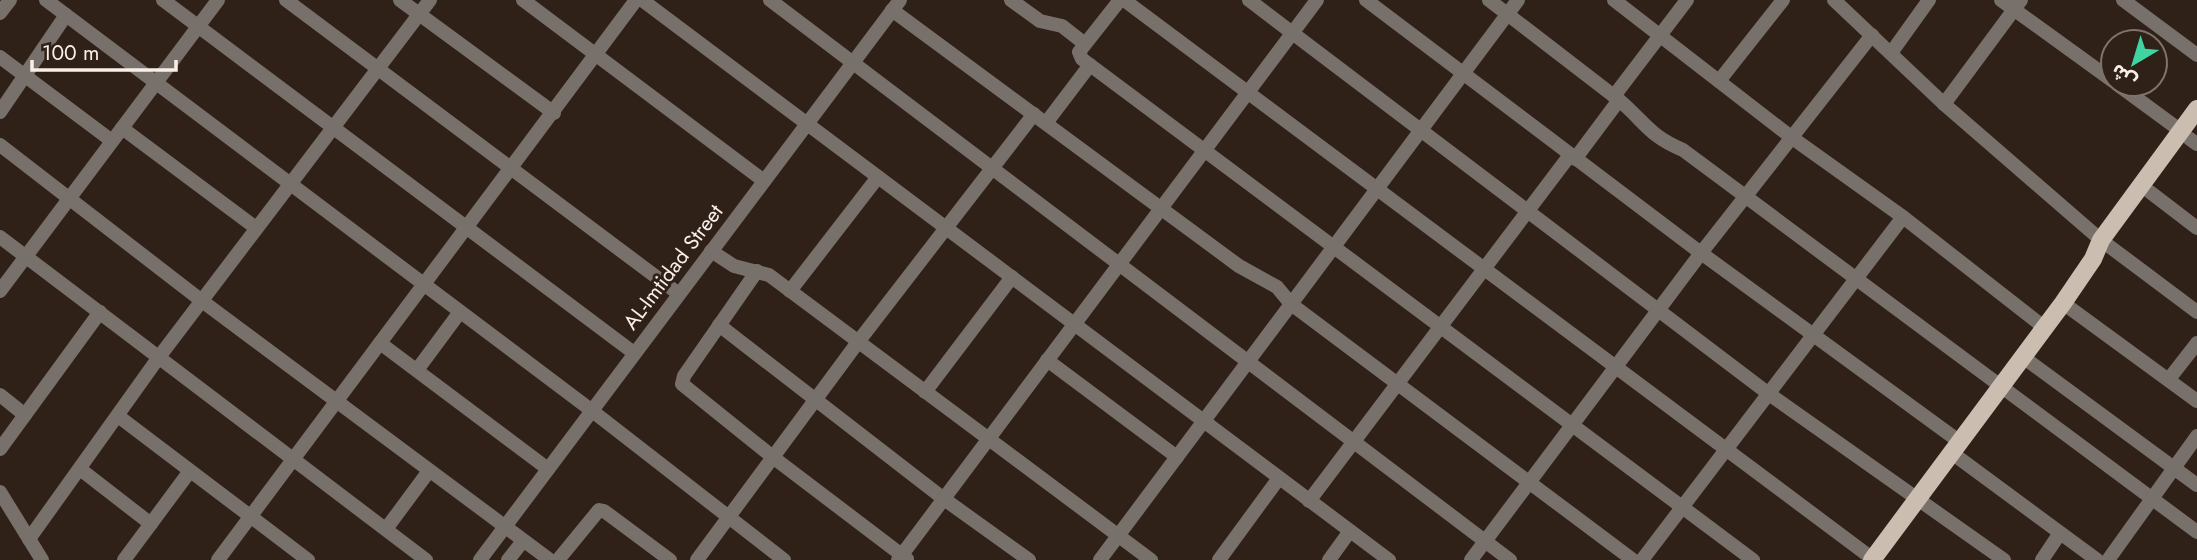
<svg xmlns="http://www.w3.org/2000/svg" width="2197" height="560" font-family="Jost,'Noto Sans Arabic',sans-serif">
<style>
.lines{fill:none;stroke-linecap:round;stroke-linejoin:round}
.minor{stroke:#78706b;stroke-width:14}
.major{stroke:#ccbdb1;stroke-width:18}
.labels{text-anchor:middle;dominant-baseline:central;stroke-width:6;stroke-linejoin:round;paint-order:stroke}
.street-label{font-size:21px;fill:#f9efe9;stroke:#2f2118}
</style>
<rect width="100%" height="100%" fill="#2f2118"/>
<g class="lines">
<!-- minor -->
<g class="minor">
<polyline points="46,0 591,410 784,560"/>
<polyline points="163,0 634,353"/>
<polyline points="286,0 679,294"/>
<polyline points="400,0 554,113"/>
<polyline points="523,0 764,181"/>
<polyline points="642,0 1389,560"/>
<polyline points="770,0 1510,560"/>
<polyline points="1011,0 1040,21 1062,26 1085,44"/>
<polyline points="1120,0 1079,52 1082,59 1753,560"/>
<polyline points="1124,0 1873,559"/>
<polyline points="1249,0 1769,394 2004,560"/>
<polyline points="1366,0 1701,253 1960,442"/>
<path d="M1489,0L1619,100C1645,122 1649,136 1683,150L2197,532"/>
<polyline points="1614,0 1791,137 1903,217 2045,328"/>
<polyline points="1834,0 1944,104 2101,240 2197,312"/>
<polyline points="2001,0 2113,81"/>
<polyline points="2123,0 2197,55"/>
<polyline points="892,10 1239,266 1277,287 1291,304 1633,560"/>
<polyline points="0,13 10,0"/>
<polyline points="1891,53 1929,0"/>
<polyline points="0,57 112,141"/>
<polyline points="1719,81 1783,0"/>
<polyline points="2117,84 2181,131"/>
<polyline points="1614,96 1687,0"/>
<polyline points="1944,104 2021,0"/>
<polyline points="0,112 66,15"/>
<polyline points="1046,123 1090,65"/>
<polyline points="122,128 256,228"/>
<polyline points="2190,139 2197,144"/>
<polyline points="0,145 202,301 550,560"/>
<polyline points="1575,159 1619,100"/>
<polyline points="2150,192 2197,228"/>
<polyline points="0,237 426,560"/>
<polyline points="711,251 734,266 769,275 1151,560"/>
<polyline points="757,271 684,376 682,384 774,458 907,559"/>
<polyline points="0,291 218,0"/>
<polyline points="790,291 878,177"/>
<polyline points="2063,303 2197,401"/>
<polyline points="719,325 944,499 1029,560"/>
<polyline points="380,343 548,469"/>
<polyline points="2023,357 2197,485"/>
<polyline points="1047,360 1177,457"/>
<polyline points="417,370 460,312"/>
<polyline points="2169,379 2197,343"/>
<polyline points="925,392 1012,277"/>
<polyline points="0,395 25,415"/>
<polyline points="118,416 308,560"/>
<polyline points="0,449 100,312"/>
<polyline points="1952,453 2097,560"/>
<polyline points="80,469 151,524"/>
<polyline points="0,492 42,560"/>
<polyline points="1309,501 1570,155"/>
<polyline points="386,529 429,471"/>
<polyline points="29,539 159,357 430,0"/>
<polyline points="124,560 190,471"/>
<polyline points="218,560 636,0"/>
<polyline points="480,560 900,0"/>
<polyline points="508,560 523,541"/>
<polyline points="558,560 599,510 604,511 670,560"/>
<polyline points="697,560 858,342 1034,114"/>
<polyline points="898,560 1317,0"/>
<polyline points="1100,560 1518,0"/>
<polyline points="1219,560 1279,478"/>
<polyline points="1329,560 1350,531"/>
<polyline points="1471,560 1701,253 1872,35"/>
<polyline points="1642,560 1903,217"/>
<polyline points="2042,560 2060,533"/>
<polyline points="2108,560 2197,436"/>
</g>
<!-- major -->
<polyline class="major" points="1872,560 2063,303 2093,259 2101,240 2197,109"/>
</g>
<g class="labels">
<!-- street labels -->
<g class="street-label">
<text transform="translate(673 267) rotate(-53)">AL-Imtidad Street</text>
</g>
</g>
<!-- north arrow -->
<g transform="translate(2134 63) rotate(218)"><circle r="33" fill="#2f2118" stroke="#80736c" stroke-width="2"/>
<path d="M0-5L12 26L0 18L-12 26Z" fill="#40d4a2"/>
<text y="-10" font-size="19" font-weight="bold" text-anchor="middle" fill="#f9efe9">ش</text>
</g>
<!-- scale -->
<path d="M32 60v10h144v-10" fill="none" stroke="#f9efe9" stroke-width="3.5"/>
<text x="42" y="60" font-size="21" fill="#f9efe9" stroke="#2f2118" stroke-width="5" paint-order="stroke">100 m</text>
</svg>
